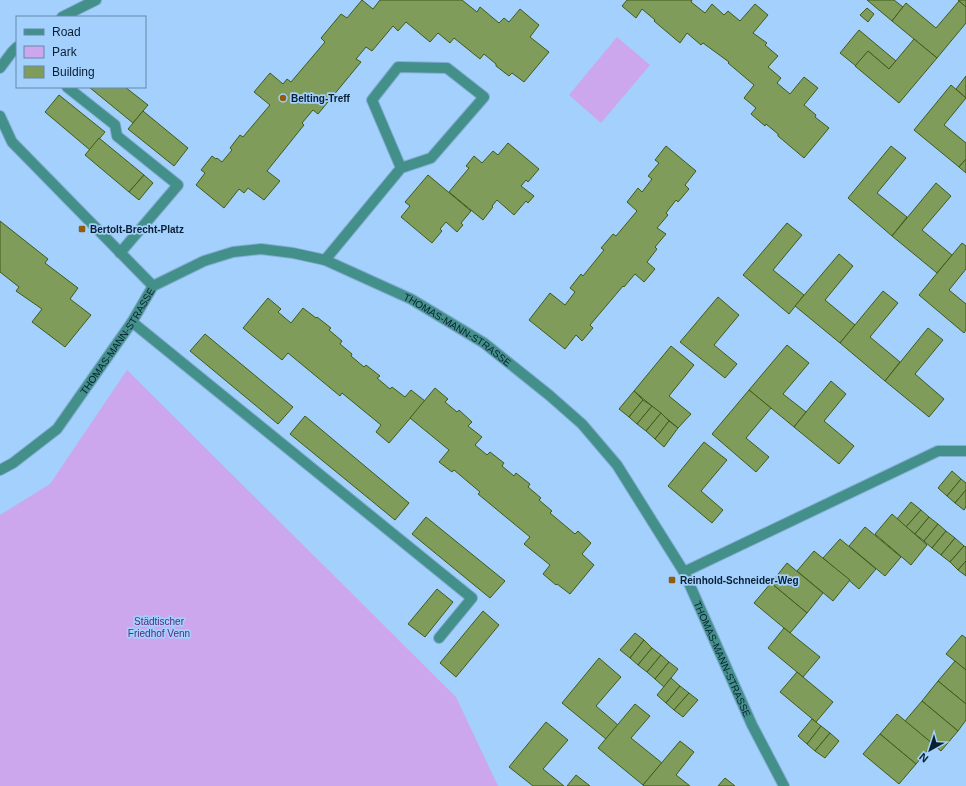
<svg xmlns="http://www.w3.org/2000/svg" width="966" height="786" font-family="Helvetica,sans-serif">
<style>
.green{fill:#cca7ed}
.building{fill:#7f9c5b;stroke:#405b19}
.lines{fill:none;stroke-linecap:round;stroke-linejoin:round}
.service-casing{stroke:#84add4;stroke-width:12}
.pedestrian-casing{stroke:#84add4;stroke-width:12}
.minor-casing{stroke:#84add4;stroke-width:12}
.service{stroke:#43908a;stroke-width:10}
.pedestrian{stroke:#43908a;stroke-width:10}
.minor{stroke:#43908a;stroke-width:10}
.poi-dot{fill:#915c10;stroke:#a3d0fc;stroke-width:1.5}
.labels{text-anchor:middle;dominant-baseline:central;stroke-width:3.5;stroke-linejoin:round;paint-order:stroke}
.poi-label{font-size:10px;font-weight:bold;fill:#091f34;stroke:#a3d0fc;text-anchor:start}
.street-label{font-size:10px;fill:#091f34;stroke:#a3d0fc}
.park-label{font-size:10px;fill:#5c2a7f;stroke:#a3d0fc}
</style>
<rect width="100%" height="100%" fill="#a3d0fc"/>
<!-- green -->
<g class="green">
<polygon points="617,37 650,65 601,123 569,95"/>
<polygon points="127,370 456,697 498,786 0,786 0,515 50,484"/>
</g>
<!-- building -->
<g class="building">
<polygon points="362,0 373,9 380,0 462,0 477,12 480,7 499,23 504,18 509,22 520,9 539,25 530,37 549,52 524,82 512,73 509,76 496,66 496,64 484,54 480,59 454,38 450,43 438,33 430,42 406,22 398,31 393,26 372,51 366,47 356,59 361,62 318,114 313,110 302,123 304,125 267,171 280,181 264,200 248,188 244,193 239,189 224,208 196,185 205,173 201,170 212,156 216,159 217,158 222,162 232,150 230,148 240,135 243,137 270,105 254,92 270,73 283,84 287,79 291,82 325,42 321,38 341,14 347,18"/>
<polygon points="627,0 692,0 691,2 705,13 712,4 724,15 728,11 740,21 755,4 768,15 753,33 767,43 765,45 778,56 768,67 781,78 777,83 790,94 804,77 818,88 804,105 816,115 815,117 829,128 804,158 778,136 778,134 766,124 765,126 751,114 756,108 744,98 754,85 728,63 729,62 703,43 701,45 687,33 680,43 654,21 655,20 642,9 636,18 622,6"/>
<polygon points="867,0 894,0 903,7 892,21"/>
<polygon points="958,0 966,0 966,7 959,1"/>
<polygon points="959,1 966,7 966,23 937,58 892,21 906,3 936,28"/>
<polygon points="867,8 874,14 868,22 860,15"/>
<polygon points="859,30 896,61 889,69 868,51 856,66 840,53"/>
<polygon points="914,39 937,58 899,103 855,66 868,51 889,69"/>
<polygon points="966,76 966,98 956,89"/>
<polygon points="951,85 966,98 944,125 966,143 966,159 959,167 914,130"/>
<polygon points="89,87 125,87 148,105 133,123"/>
<polygon points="59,95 105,132 90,150 45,112"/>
<polygon points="143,111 188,148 174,166 128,129"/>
<polygon points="99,138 144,175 129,192 85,155"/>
<polygon points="508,143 539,169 528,182 526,180 521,186 534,196 528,203 526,201 514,215 497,200 492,206 493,207 483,220 449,192 469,168 466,166 474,156 482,163 493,151 498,155"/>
<polygon points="666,146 696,171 685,185 689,189 678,202 676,200 666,213 668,215 657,228 666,234 655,247 657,249 647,262 655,269 644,282 635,274 624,287 623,286 590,325 593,328 582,341 576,335 565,349 529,320 550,293 565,305 575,292 570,288 581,274 583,276 604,250 601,248 613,234 616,236 637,211 627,202 638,188 642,192 652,179 648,176 659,163 655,160"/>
<polygon points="891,146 906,158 877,193 907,217 892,236 848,198"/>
<polygon points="966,159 966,173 959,167"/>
<polygon points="144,175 153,183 139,200 129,192"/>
<polygon points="428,175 471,211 461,223 463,225 457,232 446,222 440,229 442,231 432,243 401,217 410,206 405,202"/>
<polygon points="936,183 951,196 922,230 952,255 937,273 892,236"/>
<polygon points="0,221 48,259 45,263 78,288 70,299 91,315 65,347 32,322 42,309 16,291 19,287 0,272"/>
<polygon points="787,223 802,235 773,270 804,295 789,314 743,275"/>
<polygon points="962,243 966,246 966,269 949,290 966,304 966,330 964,333 919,295"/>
<polygon points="839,254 853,266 825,300 855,325 840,343 795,306"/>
<polygon points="883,291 898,303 870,337 900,362 885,381 840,343"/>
<polygon points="718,297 739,315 714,345 737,364 725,378 680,342"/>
<polygon points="268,298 281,309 278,312 291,323 303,308 316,318 317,317 331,328 329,330 342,341 340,344 352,354 351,356 364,367 366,365 380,376 377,378 390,389 392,387 405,397 411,390 425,401 389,443 376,432 381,425 342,393 340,396 288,353 282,360 243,328"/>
<polygon points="928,328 943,340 915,374 944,399 929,417 885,381"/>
<polygon points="205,334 293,407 278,424 190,351"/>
<polygon points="787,345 809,363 783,394 806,412 794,427 749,390"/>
<polygon points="671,346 694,365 669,396 691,414 678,428 634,391"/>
<polygon points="831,381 846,394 824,421 854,446 839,464 794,427"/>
<polygon points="435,388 448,399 445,402 457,412 459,410 472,422 468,426 482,437 475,445 487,455 490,452 504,463 502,466 514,476 516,473 530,484 528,487 541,498 539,500 552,511 550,513 575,534 578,531 591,543 582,554 594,565 570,594 557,584 556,585 543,574 550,565 524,544 530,537 478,494 480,492 454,470 452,472 439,462 449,450 410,418"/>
<polygon points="749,390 771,408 746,438 769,457 756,472 712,434"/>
<polygon points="634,391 643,400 629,417 619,409"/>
<polygon points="643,400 652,406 637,424 629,417"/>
<polygon points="652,406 661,413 646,431 637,424"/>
<polygon points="661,413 669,421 655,439 646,431"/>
<polygon points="305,416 409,503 395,520 290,434"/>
<polygon points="669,421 678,428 664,447 655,439"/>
<polygon points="704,442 727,460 701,491 723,510 712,523 668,486"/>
<polygon points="952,471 961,479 947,496 938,488"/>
<polygon points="961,479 966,483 966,490 955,503 947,496"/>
<polygon points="966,490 966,507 964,510 955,503"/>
<polygon points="911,502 921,510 906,527 897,519"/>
<polygon points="921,510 929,517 915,534 906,527"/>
<polygon points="892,514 927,545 911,565 875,534"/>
<polygon points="426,517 505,581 490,598 412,534"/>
<polygon points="929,517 938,524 924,541 915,534"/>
<polygon points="938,524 946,531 932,548 924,541"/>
<polygon points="865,527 901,557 885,576 849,546"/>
<polygon points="946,531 955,538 941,555 932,548"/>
<polygon points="955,538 964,546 950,562 941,555"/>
<polygon points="840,539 876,569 859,589 823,558"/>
<polygon points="964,546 966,547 966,561 958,570 950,562"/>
<polygon points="814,551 850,580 833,601 797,571"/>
<polygon points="966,561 966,576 958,570"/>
<polygon points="787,563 823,593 807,613 771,583"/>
<polygon points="771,583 807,613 790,633 754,603"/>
<polygon points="437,589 453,602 425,637 408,624"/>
<polygon points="483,611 499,625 456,677 440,663"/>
<polygon points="784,628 820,657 803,677 768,648"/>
<polygon points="635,633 644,640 630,658 620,650"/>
<polygon points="962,635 966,638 966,670 946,654"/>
<polygon points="644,640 652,648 638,665 630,658"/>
<polygon points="652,648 661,655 647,672 638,665"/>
<polygon points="661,655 669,662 655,679 647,672"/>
<polygon points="599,658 621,677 596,706 618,725 606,739 562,703"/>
<polygon points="955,661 966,670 966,704 938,681"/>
<polygon points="669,662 678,669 664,687 655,679"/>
<polygon points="797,672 833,702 816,722 780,692"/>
<polygon points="671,678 680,686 666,703 657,695"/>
<polygon points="938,681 966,704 966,720 958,731 922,701"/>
<polygon points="680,686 689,693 674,710 666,703"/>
<polygon points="689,693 698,700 683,717 674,710"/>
<polygon points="922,701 958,731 941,751 905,721"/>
<polygon points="635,704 650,716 631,738 662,763 643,785 598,748"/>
<polygon points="897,714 933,744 916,764 880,734"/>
<polygon points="812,719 821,726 807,744 798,736"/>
<polygon points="546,722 568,740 543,769 564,786 533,786 509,767"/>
<polygon points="821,726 830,733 815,751 807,744"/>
<polygon points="830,733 839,741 825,758 815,751"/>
<polygon points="880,734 916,764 899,784 863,754"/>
<polygon points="680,741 694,752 676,775 690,786 644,786 643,785"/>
<polygon points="576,775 590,786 567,786"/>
<polygon points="725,778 735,786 718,786"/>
</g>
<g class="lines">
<!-- service casing -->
<g class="service-casing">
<g id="service">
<polyline points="67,87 115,125 117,136 178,185 120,253"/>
<polyline points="132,322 472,598 439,638"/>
</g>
</g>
<!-- pedestrian casing -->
<g class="pedestrian-casing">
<polyline id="pedestrian" points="325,260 401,168 431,158 484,97 447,68 398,67 372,100 401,168"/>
</g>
<!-- minor casing -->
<g class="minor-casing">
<g id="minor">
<polyline points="62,17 96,0"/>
<polyline points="0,68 12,52 17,47"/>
<polyline points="0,116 12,142 153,286"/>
<path id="s1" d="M0,470L13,463L57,429L132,322L153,286L204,261L233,252L261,249L293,253L325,260L411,299L484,343L549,395L582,424L617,465L684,572L752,725L784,786"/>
<polyline points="684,572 938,451 966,451"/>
</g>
</g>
<!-- service -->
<use href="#service" class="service"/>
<!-- pedestrian -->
<use href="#pedestrian" class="pedestrian"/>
<!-- minor -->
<use href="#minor" class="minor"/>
</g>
<!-- markers -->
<g class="poi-dot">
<circle cx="283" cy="98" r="4"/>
<rect x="78" y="225" width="8" height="8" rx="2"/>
<rect x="668" y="576" width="8" height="8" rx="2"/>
</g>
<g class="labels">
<!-- poi labels -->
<g class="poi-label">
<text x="291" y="98">Belting-Treff</text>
<text x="90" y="229">Bertolt-Brecht-Platz</text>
<text x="680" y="580">Reinhold-Schneider-Weg</text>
</g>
<!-- street labels -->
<g class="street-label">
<text stroke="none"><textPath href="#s1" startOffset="573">THOMAS-MANN-STRASSE</textPath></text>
<text stroke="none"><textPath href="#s1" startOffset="177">THOMAS-MANN-STRASSE</textPath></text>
<text stroke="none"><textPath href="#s1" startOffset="1005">THOMAS-MANN-STRASSE</textPath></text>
</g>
<!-- park labels -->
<g class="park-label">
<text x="159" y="621">Städtischer<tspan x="159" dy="12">Friedhof Venn</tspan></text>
</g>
</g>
<!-- legend -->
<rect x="16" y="16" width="130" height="72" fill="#a3d0fc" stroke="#6589ac"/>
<rect x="24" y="29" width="20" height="6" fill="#43908a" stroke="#6589ac"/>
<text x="52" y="36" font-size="12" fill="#091f34">Road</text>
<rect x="24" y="46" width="20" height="12" fill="#cca7ed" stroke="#6589ac"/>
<text x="52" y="56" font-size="12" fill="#091f34">Park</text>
<rect x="24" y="66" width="20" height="12" fill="#7f9c5b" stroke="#6589ac"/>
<text x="52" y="76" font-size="12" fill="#091f34">Building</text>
<!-- north arrow -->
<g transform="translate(930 750) rotate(219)" stroke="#a3d0fc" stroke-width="3" paint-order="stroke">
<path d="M0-3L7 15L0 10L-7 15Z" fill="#091f34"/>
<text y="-6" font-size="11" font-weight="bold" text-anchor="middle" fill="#091f34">N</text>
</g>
</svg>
